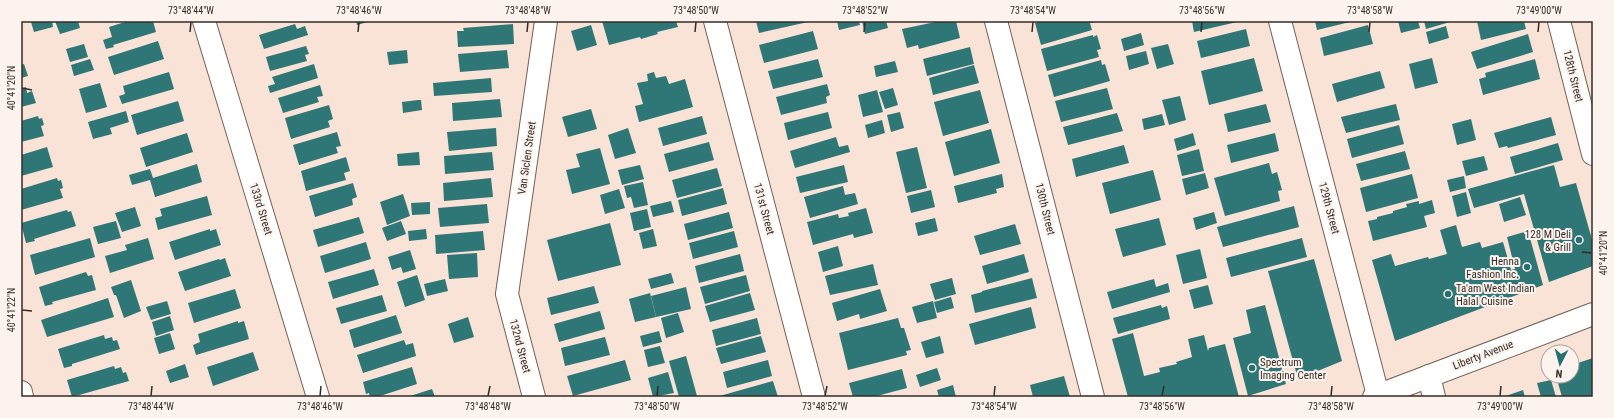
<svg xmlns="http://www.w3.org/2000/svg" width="1614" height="418" font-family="'Roboto Condensed',sans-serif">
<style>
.building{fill:#2f7677}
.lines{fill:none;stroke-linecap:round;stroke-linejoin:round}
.minor-casing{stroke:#736156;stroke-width:24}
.tertiary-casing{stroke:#736156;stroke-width:24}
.minor{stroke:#fff;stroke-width:22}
.tertiary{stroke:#fff;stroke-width:22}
.ticks{fill:none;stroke:#342c27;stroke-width:1.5}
.poi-dot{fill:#246f71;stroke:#fcf3ee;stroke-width:1.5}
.labels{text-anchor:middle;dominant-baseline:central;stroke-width:4;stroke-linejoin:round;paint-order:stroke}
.street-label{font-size:11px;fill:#342c27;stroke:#fcf3ee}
.poi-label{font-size:11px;fill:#342c27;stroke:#fcf3ee;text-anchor:end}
.neatline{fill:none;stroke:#342c27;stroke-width:1.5}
.ticks-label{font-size:10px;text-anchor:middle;fill:#342c27}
</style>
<rect width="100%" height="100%" fill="#f8e3d6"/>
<!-- building -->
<g class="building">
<polygon points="35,21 52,21 53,27 34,32 31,22"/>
<polygon points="55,21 78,21 80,28 60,34"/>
<polygon points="128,21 153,21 156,32 113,45 114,47 106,49 103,40 112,37 109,27"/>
<polygon points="356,21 371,21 357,25"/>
<polygon points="602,21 676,21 678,27 657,32 658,34 641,39 640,37 609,45"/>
<polygon points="756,21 808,21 808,22 759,33"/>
<polygon points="837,21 859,21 860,25 839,30"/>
<polygon points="862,21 886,21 888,28 865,34"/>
<polygon points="940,21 956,21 960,38 919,49 918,45 907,48 902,29"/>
<polygon points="1042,21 1096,21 1096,22 1090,23 1092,30 1041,45 1035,23"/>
<polygon points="1192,21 1237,21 1237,22 1194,32"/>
<polygon points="1315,21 1350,21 1350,22 1317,30"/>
<polygon points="1398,21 1418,21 1420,28 1401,33"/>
<polygon points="1424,21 1449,21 1450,22 1426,29"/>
<polygon points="1477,21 1524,21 1526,29 1481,40"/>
<polygon points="295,24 297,29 305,26 308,35 264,49 259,35"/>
<polygon points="513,24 514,44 458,47 457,31 464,31 463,28"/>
<polygon points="591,25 597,45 577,51 571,31"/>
<polygon points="1368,25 1373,44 1324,56 1320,38"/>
<polygon points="1446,26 1449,38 1429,44 1426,32"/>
<polygon points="1246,29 1250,46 1201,58 1197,41"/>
<polygon points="813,31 818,49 764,63 759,45"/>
<polygon points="1141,33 1144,45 1124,51 1121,39"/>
<polygon points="1528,34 1533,52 1477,69 1471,52"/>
<polygon points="1093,35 1093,37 1097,35 1101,49 1097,50 1099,57 1047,71 1041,49"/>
<polygon points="158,41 164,59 114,75 108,57"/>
<polygon points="84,44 88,57 70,62 66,49"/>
<polygon points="1168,44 1174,64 1157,69 1151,48"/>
<polygon points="306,46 309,54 305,55 307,61 270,71 266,57"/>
<polygon points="970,47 974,64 927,76 923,59"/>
<polygon points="407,50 408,63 389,65 387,52"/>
<polygon points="507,50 509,68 460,72 458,54"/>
<polygon points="1146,51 1149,64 1129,70 1126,56"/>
<polygon points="1254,58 1263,91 1209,105 1201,71"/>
<polygon points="1432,58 1438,83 1415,89 1409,64"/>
<polygon points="90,59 94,70 74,76 71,65"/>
<polygon points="818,59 823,77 773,89 768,71"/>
<polygon points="1535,59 1540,79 1483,95 1479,79 1486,77 1485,73"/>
<polygon points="1101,60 1102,65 1105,64 1110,81 1054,97 1048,75"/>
<polygon points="895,61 898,72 876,77 874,66"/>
<polygon points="24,64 28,76 21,78 21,65"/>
<polygon points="314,64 318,78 270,93 268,86 275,84 272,77"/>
<polygon points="974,65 979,83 933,95 929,78"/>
<polygon points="1380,71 1385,88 1337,102 1332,84"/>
<polygon points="169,72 174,89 122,104 119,96 125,94 123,86"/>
<polygon points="654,72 656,78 666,76 669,84 685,79 693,107 639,122 635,106 643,104 637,83 648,81 647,74"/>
<polygon points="491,78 492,92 434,96 433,83"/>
<polygon points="100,83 107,107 86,113 79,89"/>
<polygon points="827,84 830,95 826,97 827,103 781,115 776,97"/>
<polygon points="320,85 323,96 317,97 319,102 283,113 278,98"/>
<polygon points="26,87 27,93 32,91 36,103 21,107 21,89"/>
<polygon points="893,88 898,105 885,109 879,92"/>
<polygon points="1107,88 1113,109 1061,122 1055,101"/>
<polygon points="877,90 883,112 863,117 858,95"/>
<polygon points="980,90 989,123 943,136 934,102"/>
<polygon points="1180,96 1186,120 1169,125 1162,100"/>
<polygon points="500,99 502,117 453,121 452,103"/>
<polygon points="418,100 421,100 422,110 403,113 402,102"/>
<polygon points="178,101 184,121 137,135 131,115"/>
<polygon points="1266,104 1271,122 1228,132 1224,114"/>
<polygon points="1396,104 1400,120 1346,133 1341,117"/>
<polygon points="329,105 333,119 328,121 330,127 291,139 285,118"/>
<polygon points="591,109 597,129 568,137 562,117"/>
<polygon points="126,111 129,122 110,128 112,134 93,139 88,122"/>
<polygon points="828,112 832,128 788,140 784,123"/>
<polygon points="900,112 904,128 891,132 887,115"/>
<polygon points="1117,113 1123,131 1068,145 1063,127"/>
<polygon points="1162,114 1165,125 1144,130 1142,119"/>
<polygon points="38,116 39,119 42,118 44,125 41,126 44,136 21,142 21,121"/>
<polygon points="702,116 707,134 663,146 658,128"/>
<polygon points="1551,117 1556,135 1508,148 1507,146 1499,148 1494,133"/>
<polygon points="1471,119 1476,140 1457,145 1452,124"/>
<polygon points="882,120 885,133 868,138 865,125"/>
<polygon points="1399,125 1404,144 1352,158 1347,139"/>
<polygon points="496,128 497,146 449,151 447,132"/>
<polygon points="628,128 636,153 615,159 608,135"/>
<polygon points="991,129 1000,163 954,176 945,142"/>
<polygon points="337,132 341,146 336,147 338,153 299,165 293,145"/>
<polygon points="187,133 193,152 146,167 140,148"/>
<polygon points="1193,133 1196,145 1177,151 1174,139"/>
<polygon points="1275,133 1279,151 1231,163 1227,145"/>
<polygon points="836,137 839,147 848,145 850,152 795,168 790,151"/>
<polygon points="709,142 714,160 669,172 664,154"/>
<polygon points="1558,143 1563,160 1515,174 1510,157"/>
<polygon points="1124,145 1129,163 1076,177 1072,159"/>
<polygon points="47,147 53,167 21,176 21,155"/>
<polygon points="917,147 927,188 906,193 896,152"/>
<polygon points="600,148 610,184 572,194 566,170 580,167 576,154"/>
<polygon points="1199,149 1204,171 1182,176 1177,155"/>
<polygon points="1405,151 1410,169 1361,181 1356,164"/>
<polygon points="419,152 420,165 398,166 397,154"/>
<polygon points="492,152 494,170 445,174 444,156"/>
<polygon points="1484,156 1488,170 1466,176 1462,161"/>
<polygon points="346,157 350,171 344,173 346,180 306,191 301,171"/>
<polygon points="1269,163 1272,174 1277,172 1282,190 1278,191 1280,201 1225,216 1214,178"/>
<polygon points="197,164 202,182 155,197 150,180 132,185 129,175 150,169 153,178"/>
<polygon points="640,165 644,179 622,185 618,170"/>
<polygon points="844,165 848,182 800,193 796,177"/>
<polygon points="1554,165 1560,187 1576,183 1593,243 1593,266 1549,282 1524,194 1474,208 1468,189"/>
<polygon points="717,168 722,186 677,198 672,180"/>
<polygon points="1153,170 1161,200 1110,214 1102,183"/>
<polygon points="1205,173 1209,188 1186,195 1182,179"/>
<polygon points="1002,174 1004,187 996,189 997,193 958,203 954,186"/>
<polygon points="1412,174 1418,198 1366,212 1360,188"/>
<polygon points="1464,176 1466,188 1450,192 1447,180"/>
<polygon points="57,178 58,181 61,180 63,188 60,189 63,198 21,210 21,189"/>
<polygon points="491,178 493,197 444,201 443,183"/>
<polygon points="643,182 648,205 634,208 631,197 627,198 624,186"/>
<polygon points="353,183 357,197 352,199 353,205 315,217 309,196"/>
<polygon points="843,186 845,195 855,193 858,204 810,218 804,197"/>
<polygon points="723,188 727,204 682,216 678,200"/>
<polygon points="619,189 625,208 605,214 600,195"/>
<polygon points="931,190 935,207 911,213 907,196"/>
<polygon points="1466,192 1471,213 1457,217 1452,196"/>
<polygon points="403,194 410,216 387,225 380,202"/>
<polygon points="207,196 212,215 158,230 155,218 162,216 160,209"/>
<polygon points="1520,197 1526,215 1504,222 1499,204"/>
<polygon points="1432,200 1435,213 1424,216 1427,227 1373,241 1368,221 1377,219 1377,217 1393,213 1393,211 1407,207 1406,204 1419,201 1419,204"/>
<polygon points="671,201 674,212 653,217 650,206"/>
<polygon points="430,202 430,214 412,215 411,203"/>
<polygon points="487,204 489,223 440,227 438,208"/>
<polygon points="1294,206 1299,227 1223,247 1217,227"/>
<polygon points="135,207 141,226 122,232 115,213"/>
<polygon points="866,208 873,233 854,238 853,234 813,245 807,222 838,214 839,218 849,216 848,213"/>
<polygon points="647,209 651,227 634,231 630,213"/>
<polygon points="67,210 68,212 71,211 76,226 34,239 35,241 26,243 21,223"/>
<polygon points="729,212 733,228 688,240 684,224"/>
<polygon points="1214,212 1217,223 1196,230 1193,218"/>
<polygon points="359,217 364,233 318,247 313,230"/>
<polygon points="935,218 938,231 918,236 915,223"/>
<polygon points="1159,218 1166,245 1123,257 1115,229"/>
<polygon points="116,221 121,238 98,244 93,227"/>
<polygon points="401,221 406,234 387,241 382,228"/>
<polygon points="610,223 621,265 558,281 547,240"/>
<polygon points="1015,224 1021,244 980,255 974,236"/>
<polygon points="1456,225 1462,247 1480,242 1482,248 1503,242 1511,270 1515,269 1507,237 1528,231 1543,285 1395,341 1372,260 1391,254 1395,266 1428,257 1429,259 1447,254 1440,230"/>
<polygon points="210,229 210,231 216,229 221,245 175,260 169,242"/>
<polygon points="426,229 427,239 409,241 408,231"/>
<polygon points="653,229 657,246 643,249 639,233"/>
<polygon points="483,231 485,250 436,254 435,235"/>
<polygon points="734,231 738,247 693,259 689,243"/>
<polygon points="90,238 95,257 35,275 30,255"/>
<polygon points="148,238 154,259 110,273 105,256 127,250 125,245"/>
<polygon points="1302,238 1307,257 1231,277 1226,258"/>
<polygon points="366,242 371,259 325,273 320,256"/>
<polygon points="838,246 843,266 823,272 818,252"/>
<polygon points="1200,249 1207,278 1183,284 1176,255"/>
<polygon points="410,250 416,269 403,273 401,267 392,270 388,257"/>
<polygon points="477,253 478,277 449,279 447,255"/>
<polygon points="740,254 744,271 699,283 695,266"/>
<polygon points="1024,254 1029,272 987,284 982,266"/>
<polygon points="225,258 231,276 185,291 178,272 219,259 220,260"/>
<polygon points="1314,259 1342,361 1298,379 1268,271"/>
<polygon points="873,264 878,285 830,295 825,276"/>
<polygon points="374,269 379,285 333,299 328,282"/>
<polygon points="86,272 88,276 92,275 96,290 52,302 53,304 45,306 39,287"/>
<polygon points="671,273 674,283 651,289 648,279"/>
<polygon points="417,275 425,300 405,307 397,282"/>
<polygon points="746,275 750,291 705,304 700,287"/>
<polygon points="952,278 956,294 935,300 930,284"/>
<polygon points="1032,278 1037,298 975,313 971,295 982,292 982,291"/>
<polygon points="445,279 448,291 427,296 424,284"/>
<polygon points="1154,279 1156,287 1168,283 1170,292 1112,309 1107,292"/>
<polygon points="131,280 141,311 124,318 116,295 114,295 111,287"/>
<polygon points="1208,285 1213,304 1194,309 1189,290"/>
<polygon points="594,286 599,303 551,315 547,298"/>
<polygon points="686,287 691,309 656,317 651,296"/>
<polygon points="235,289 241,308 194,323 188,303"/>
<polygon points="880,289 887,311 860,319 859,314 837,321 832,303"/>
<polygon points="650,293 656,317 635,322 629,299"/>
<polygon points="750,293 755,310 710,322 705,306"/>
<polygon points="382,295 387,311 341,324 336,308"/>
<polygon points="951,297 954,308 937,313 934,302"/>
<polygon points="108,298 114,317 47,337 41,320"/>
<polygon points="167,301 171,314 151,320 146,307"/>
<polygon points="933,301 937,318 917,323 912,307"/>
<polygon points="1161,305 1162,308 1167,306 1170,319 1118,334 1113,318"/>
<polygon points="1265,305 1286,384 1248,396 1233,338 1251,333 1246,310"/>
<polygon points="1031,307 1036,328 975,345 969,324"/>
<polygon points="600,311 605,329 559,342 554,324"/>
<polygon points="678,313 684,332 666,338 661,318"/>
<polygon points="396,315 402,333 354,348 349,330"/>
<polygon points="170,316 174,330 156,336 152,322"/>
<polygon points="468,317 474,337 454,343 448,324"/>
<polygon points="757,318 761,334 716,346 712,330"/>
<polygon points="898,318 901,328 904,328 911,350 906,351 907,355 848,370 839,333"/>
<polygon points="238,321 238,323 244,321 249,339 196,355 193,345 200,342 198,334"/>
<polygon points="659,331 662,342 643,347 640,336"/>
<polygon points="170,333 175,349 159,354 154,338"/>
<polygon points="1133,333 1144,376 1160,372 1159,368 1177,364 1176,362 1192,357 1188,339 1204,335 1208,351 1209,348 1225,344 1239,397 1128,397 1112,339"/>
<polygon points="104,335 105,339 112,337 113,341 117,340 120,349 72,364 72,366 64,368 58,349"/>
<polygon points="761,336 766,352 721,364 716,348"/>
<polygon points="940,336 944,353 926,358 921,342"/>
<polygon points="605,337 610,355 565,366 561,348"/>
<polygon points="404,340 406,345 413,343 416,356 363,373 357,355"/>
<polygon points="660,346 665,363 648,367 644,350"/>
<polygon points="253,352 259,370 213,386 207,367"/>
<polygon points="686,356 697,396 695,397 679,397 669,361"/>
<polygon points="1593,358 1593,397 1562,397 1556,376 1572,376 1572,365"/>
<polygon points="625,360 631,380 573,396 567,376"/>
<polygon points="768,360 772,376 727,388 723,372"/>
<polygon points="185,364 189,377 170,383 166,371"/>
<polygon points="114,366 115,369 121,367 123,373 126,372 129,381 72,397 67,380"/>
<polygon points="412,367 417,384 377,397 370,397 369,393 366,394 363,382"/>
<polygon points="937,368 941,380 920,387 916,375"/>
<polygon points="902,369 907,388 873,397 853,397 849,383"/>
<polygon points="668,372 674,393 653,397 648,378"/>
<polygon points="1064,376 1070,397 1033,397 1030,385"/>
<polygon points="1551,380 1556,397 1541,397 1537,383"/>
<polygon points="773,381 778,397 716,397"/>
<polygon points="953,385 956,397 939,397 937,390"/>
<polygon points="432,389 435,397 407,397"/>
<polygon points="1523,390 1525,397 1503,397"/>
</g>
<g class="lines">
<!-- minor casing -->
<g class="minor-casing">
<g id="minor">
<polyline points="204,21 318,397"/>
<polyline points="715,21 814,397"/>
<polyline points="996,21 1093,397"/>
<polyline points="1280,21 1378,395"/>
<polyline points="1559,21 1593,154"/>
<polyline points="1429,376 1434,397"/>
<polyline points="21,392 22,397"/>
<polyline points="534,397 507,294 546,21"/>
</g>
</g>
<!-- tertiary casing -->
<g class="tertiary-casing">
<polyline id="tertiary" points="1374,397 1593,314"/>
</g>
<!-- minor -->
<use href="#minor" class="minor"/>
<!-- tertiary -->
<use href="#tertiary" class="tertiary"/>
</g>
<!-- ticks -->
<path class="ticks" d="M190,32L191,22M358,32L359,22M527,32L528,22M695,32L696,22M864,32L865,22M1032,32L1033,22M1201,32L1202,22M1369,32L1370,22M1538,32L1539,22M22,88L32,90M1582,252L1592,253M22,310L32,311M151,396L152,386M320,396L321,386M488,396L490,386M657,396L658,386M825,396L827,386M994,396L995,386M1162,396L1164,386M1331,396L1332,386M1500,396L1501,386"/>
<!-- markers -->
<g class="poi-dot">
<circle cx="1579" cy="240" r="4"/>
<circle cx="1527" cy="267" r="4"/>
<circle cx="1448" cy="294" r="4"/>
<circle cx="1252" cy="368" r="4"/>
</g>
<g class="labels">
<!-- street labels -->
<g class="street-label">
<text transform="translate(1573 76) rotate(76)">128th Street</text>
<text transform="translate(527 158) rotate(-82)">Van Siclen Street</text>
<text transform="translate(1329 208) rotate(75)">129th Street</text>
<text transform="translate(261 209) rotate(73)">133rd Street</text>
<text transform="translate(764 209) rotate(75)">131st Street</text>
<text transform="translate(1045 209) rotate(76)">130th Street</text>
<text transform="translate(520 346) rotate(75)">132nd Street</text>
<text transform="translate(1483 355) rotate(-21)">Liberty Avenue</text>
</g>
<!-- poi labels -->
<g class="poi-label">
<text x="1571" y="234">128 M Deli<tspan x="1571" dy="13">&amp; Grill</tspan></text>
<text x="1519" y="261">Henna<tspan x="1519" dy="13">Fashion Inc.</tspan></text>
<text x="1456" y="288" text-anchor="start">Ta'am West Indian<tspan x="1456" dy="13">Halal Cuisine</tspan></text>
<text x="1260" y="362" text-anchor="start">Spectrum<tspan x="1260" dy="13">Imaging Center</tspan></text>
</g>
</g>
<!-- border -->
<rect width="1614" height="418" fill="none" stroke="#fcf3ee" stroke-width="44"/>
<!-- north arrow -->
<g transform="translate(1560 364) rotate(186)"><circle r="19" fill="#fcf3ee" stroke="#aca39e"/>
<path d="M0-3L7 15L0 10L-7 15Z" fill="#246f71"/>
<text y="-6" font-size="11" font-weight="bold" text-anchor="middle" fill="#342c27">N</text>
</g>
<rect x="22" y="22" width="1570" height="374" class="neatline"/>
<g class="ticks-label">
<text x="191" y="14">73°48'44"W</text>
<text x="359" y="14">73°48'46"W</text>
<text x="528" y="14">73°48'48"W</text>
<text x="696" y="14">73°48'50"W</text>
<text x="865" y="14">73°48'52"W</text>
<text x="1033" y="14">73°48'54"W</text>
<text x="1202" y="14">73°48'56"W</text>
<text x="1370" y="14">73°48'58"W</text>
<text x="1539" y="14">73°49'00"W</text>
<text transform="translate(11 88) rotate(-90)" y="4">40°41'20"N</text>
<text transform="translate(1603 253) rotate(-90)" y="4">40°41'20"N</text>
<text transform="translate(11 310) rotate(-90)" y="4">40°41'22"N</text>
<text x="151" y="410">73°48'44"W</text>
<text x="320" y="410">73°48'46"W</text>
<text x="488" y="410">73°48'48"W</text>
<text x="657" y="410">73°48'50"W</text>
<text x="825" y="410">73°48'52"W</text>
<text x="994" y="410">73°48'54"W</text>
<text x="1162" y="410">73°48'56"W</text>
<text x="1331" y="410">73°48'58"W</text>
<text x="1500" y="410">73°49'00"W</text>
</g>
</svg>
